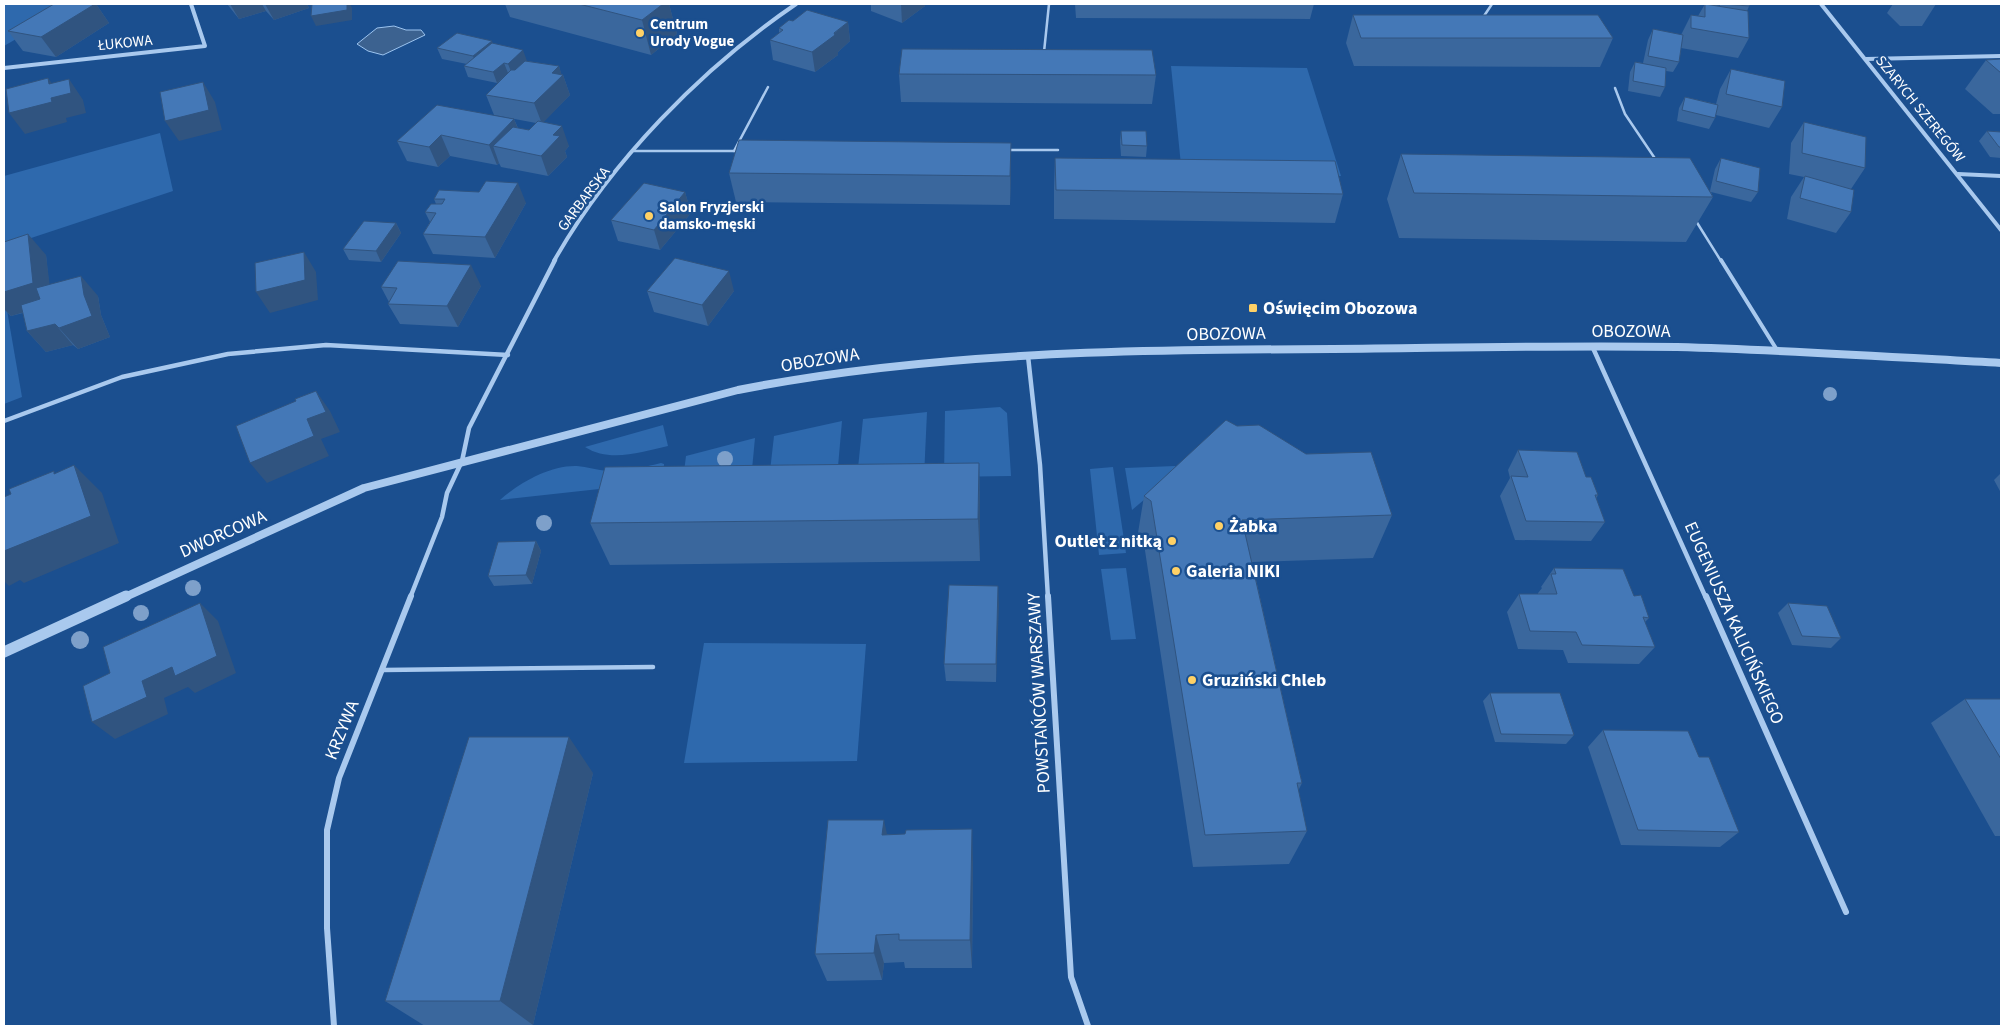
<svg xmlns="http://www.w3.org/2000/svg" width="2005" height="1030" font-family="'Source Sans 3',sans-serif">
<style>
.green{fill:#2e69ad}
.water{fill:#3c6290;stroke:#9cc4f0}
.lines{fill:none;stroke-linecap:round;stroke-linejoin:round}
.service-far2{stroke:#a9c9ee;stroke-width:2.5}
.service-far1{stroke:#a9c9ee;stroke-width:4}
.service{stroke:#a9c9ee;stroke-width:4.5}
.minor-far2{stroke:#a9c9ee;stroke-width:4}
.minor-far1{stroke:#a9c9ee;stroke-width:4.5}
.minor{stroke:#a9c9ee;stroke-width:6}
.tertiary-far1{stroke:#a9c9ee;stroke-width:8}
.tertiary{stroke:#a9c9ee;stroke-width:11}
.tree{fill:#7ea0ca}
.wall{fill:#3a679d}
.shaded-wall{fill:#305480}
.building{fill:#4478b7;stroke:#305480}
.poi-dot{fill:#ffd166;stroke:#1b4f8f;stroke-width:2}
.labels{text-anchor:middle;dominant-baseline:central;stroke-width:5;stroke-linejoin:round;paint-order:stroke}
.far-poi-label{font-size:15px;font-weight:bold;fill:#fff;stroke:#1b4f8f;text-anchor:start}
.far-street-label{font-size:15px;fill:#fff;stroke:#1b4f8f}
.poi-label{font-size:18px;font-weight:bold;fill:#fff;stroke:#1b4f8f;text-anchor:start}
.street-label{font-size:18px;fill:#fff;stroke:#1b4f8f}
</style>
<rect width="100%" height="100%" fill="#1b4f8f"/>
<!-- green -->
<g class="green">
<polygon points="4,4 57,4 61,13 4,46"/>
<polygon points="1171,66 1307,68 1341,176 1182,175"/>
<polygon points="160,133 173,191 4,247 4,176"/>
<polygon points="4,293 22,397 4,404"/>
<polygon points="1000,407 1007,413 1011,476 944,477 945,411"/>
<polygon points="927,412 924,477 857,478 863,419"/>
<polygon points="842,421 837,478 769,480 774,436"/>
<path d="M663,425L668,446C641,452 610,463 585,447Z"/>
<polygon points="755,438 751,480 683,480 686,456"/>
<path d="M661,463L664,464L663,482L500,500C519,483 550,465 577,466C587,467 597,470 608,471C626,472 644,467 661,463Z"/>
<polygon points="1175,466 1178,471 1132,510 1125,468"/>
<polygon points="1113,467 1126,553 1099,555 1090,469"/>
<polygon points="1126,568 1136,639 1111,640 1101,569"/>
<polygon points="704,643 866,644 857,761 684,763"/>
</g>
<!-- water -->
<polygon class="water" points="394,26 406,30 421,30 425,35 383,55 368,51 357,44 377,28"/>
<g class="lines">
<!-- service-far2 -->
<g class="service-far2">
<polyline points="1484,16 1492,4"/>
<polyline points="1044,52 1049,4"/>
<polyline points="1615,88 1625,114 1656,160"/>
<polyline points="1007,150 1058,150"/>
<polyline points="634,151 740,151"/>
<polyline points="734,151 768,87"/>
<polyline points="1696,221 1721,261"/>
</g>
<!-- service-far1 -->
<polyline class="service-far1" points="1721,260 1777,350"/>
<!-- service -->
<polyline class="service" points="383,670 653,667"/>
<!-- minor-far2 -->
<g class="minor-far2">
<polyline points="1821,4 2001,230"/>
<polyline points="1866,59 2001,56"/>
<polyline points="4,68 205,46 191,4"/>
<polyline points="1958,174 2001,176"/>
<path d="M554,261C610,162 702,68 796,4"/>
</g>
<!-- minor-far1 -->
<g class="minor-far1">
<polyline points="1593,348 1706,598"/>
<polyline points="1028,356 1040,465 1048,598"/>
<polyline points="4,421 122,377 228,354 326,345 508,355"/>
<polyline points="410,598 442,517 447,493 462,461 469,428 555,260"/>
</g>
<!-- minor -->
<g class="minor">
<polyline points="1048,596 1071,977 1088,1026"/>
<polyline points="1706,596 1846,912"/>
<polyline points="334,1026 327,928 327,830 339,778 411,596"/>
</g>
<!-- tertiary-far1 -->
<path class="tertiary-far1" d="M123,598L364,488L738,390C934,351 1134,350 1333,349C1448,348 1563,345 1677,347C1785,350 1893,357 2001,363"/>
<!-- tertiary -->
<polyline class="tertiary" points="4,652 126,596"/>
</g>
<!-- trees -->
<g class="tree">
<circle cx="1830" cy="394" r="7"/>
<circle cx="725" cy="459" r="8"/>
<circle cx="544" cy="523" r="8"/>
<circle cx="193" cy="588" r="8"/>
<circle cx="141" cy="613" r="8"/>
<circle cx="80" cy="640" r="9"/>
</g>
<!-- wall -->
<g class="wall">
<polygon points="54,4 96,4 109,23 56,57 23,51 8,31"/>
<polygon points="227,4 307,4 309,8 274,20 266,11 239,19"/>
<polygon points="505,4 669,4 677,34 651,55 510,17"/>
<polygon points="871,4 925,4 925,6 902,23 871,11"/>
<polygon points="1075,4 1314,4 1310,19 1076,18"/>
<polygon points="1705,4 1720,6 1720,4 1750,4 1747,11 1749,38 1738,58 1681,48 1679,62 1673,72 1666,71 1665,87 1660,97 1628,91 1630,72 1635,62 1643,63 1648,40 1653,29 1681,35 1691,15 1698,16"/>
<polygon points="1893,4 1936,4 1922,26 1900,26 1887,13"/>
<polygon points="1353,15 1613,38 1600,67 1354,66 1346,43"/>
<polygon points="793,21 848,22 850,41 838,52 838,55 815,72 773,60 770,40 779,33 779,28"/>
<polygon points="493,44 527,61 559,66 561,74 563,75 570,95 543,122 569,146 565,151 567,157 548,176 501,167 499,163 497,165 450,156 438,167 407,161 397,141 514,119 518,128 529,130 536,123 494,115 486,95 504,77 497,83 468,77 464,66 467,64 442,59 437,48"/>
<polygon points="2001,59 2001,114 1993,114 1965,89 1986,60"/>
<polygon points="1731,69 1782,107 1769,128 1716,115 1715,118 1709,129 1677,121 1679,108 1685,97 1716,104 1720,89"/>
<polygon points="899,74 1156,75 1152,104 901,102"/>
<polygon points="1804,122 1865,168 1851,189 1851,212 1836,233 1787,219 1791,197 1804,177 1789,174 1791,143"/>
<polygon points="1121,131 1147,146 1146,157 1121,156 1120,141"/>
<polygon points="1987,131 2001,132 2001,158 1990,157 1979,141"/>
<polygon points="1401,154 1710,191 1715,169 1721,158 1758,192 1751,202 1711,192 1713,197 1686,242 1399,238 1387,199"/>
<polygon points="1055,158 1343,194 1335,223 1054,219 1054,187"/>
<polygon points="1011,172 1010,205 736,202 729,173"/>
<polygon points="685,192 691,213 660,250 618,241 611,220"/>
<polygon points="434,199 526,203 495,258 433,254 423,234 430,222 425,212 436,204"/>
<polygon points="396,223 401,233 381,262 349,260 343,249"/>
<polygon points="4,242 46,255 49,285 98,296 101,315 110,337 78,349 73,345 46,352 27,331 23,313 11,316 4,309"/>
<polygon points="481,286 458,327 400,324 388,304 389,302 381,287"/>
<polygon points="647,291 734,291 708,326 654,312"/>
<polygon points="1518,450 1586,477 1598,495 1596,499 1605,522 1591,541 1515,540 1500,496 1510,478 1508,470"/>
<polygon points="979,463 980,506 980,561 610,565 590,523"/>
<polygon points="2001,473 2001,493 1994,480"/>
<polygon points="1144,496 1392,515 1373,558 1252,562 1302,783 1298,791 1307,831 1289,864 1193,867 1144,544 1137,539"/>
<polygon points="536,541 541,551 532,584 494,586 488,576"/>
<polygon points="1554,568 1634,596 1649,618 1645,622 1655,647 1639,664 1568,663 1563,650 1518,649 1507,612 1519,594 1538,594 1538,593 1542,588 1541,587"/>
<polygon points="998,586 996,682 946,681 944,664"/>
<polygon points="1788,603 1841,638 1831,648 1792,645 1778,613"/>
<polygon points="1490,693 1574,735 1566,744 1495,742 1483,701"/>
<polygon points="1965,699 2001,699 2001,836 1995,836 1931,723"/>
<polygon points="1603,730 1699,757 1739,832 1720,847 1621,845 1588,747"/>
<polygon points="593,773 533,1025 425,1026 385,1001"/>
<polygon points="887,834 973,862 972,968 905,968 904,962 884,963 882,980 827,981 815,954"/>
</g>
<!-- shaded-wall -->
<g class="shaded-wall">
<polygon points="95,4 96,4 109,23 56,57 41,37"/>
<polygon points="230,4 262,4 266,11 239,19"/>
<polygon points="265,4 307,4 309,8 274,20"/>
<polygon points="347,4 350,4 352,8 352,20 316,26 311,16"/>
<polygon points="663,4 669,4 677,34 651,55 642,20"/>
<polygon points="901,4 925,4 925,6 902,23"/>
<polygon points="848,22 850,41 838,52 838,55 815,72 812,52"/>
<polygon points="492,41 496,51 477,67 473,56"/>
<polygon points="523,50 527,61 512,74 508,64"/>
<polygon points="504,63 508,73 497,83 493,72"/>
<polygon points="559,66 562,76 563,75 570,95 542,124 534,103 552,73"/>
<polygon points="48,78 61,96 69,79 83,100 86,113 66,118 67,122 25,134 9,113 49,84"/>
<polygon points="203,82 215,102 222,130 179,141 165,121"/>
<polygon points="514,119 522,139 493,146 499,163 497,165 489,145"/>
<polygon points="562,126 569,146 565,151 567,157 548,176 541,156 553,135"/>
<polygon points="441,135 450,156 438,167 429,147"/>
<polygon points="1011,143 1011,172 1010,205 1010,176"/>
<polygon points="518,183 526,203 495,258 485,237"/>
<polygon points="685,192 691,213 660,250 654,230"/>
<polygon points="396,223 401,233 381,262 376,251"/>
<polygon points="28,234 46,255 52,304 11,316 4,309 4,292"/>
<polygon points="304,252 316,272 318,300 270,313 256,292"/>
<polygon points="471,265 481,286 458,327 447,306"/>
<polygon points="729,271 734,291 708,326 702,305"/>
<polygon points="81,276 98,296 101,315 110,337 78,349 59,328 84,295"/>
<polygon points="55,324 73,345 46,352 27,331"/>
<polygon points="316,391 330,411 340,432 321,439 329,456 267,483 250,463 307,419"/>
<polygon points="979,463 980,506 980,561 978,519"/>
<polygon points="74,465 102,493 119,543 24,583 20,580 9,586 4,581 4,551"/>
<polygon points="536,541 541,551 532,584 526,575"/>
<polygon points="998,586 999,605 996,682 996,664"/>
<polygon points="200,603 218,621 236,673 195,693 188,687 164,698 168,714 115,739 92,722"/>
<polygon points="569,737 593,773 533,1025 500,1001"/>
<polygon points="884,820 891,853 882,835"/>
<polygon points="972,829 973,862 972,968 970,940"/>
<polygon points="876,935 884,963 882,980 874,953"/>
</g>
<!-- building -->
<g class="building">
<polygon points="54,4 95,4 41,37 8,31"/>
<polygon points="312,4 347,4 347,10 311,16"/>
<polygon points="579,4 663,4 642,20"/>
<polygon points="1705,4 1748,11 1749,38 1691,28 1691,15 1705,17"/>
<polygon points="1724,4 1750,4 1749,6"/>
<polygon points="807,10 848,22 834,33 835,35 812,52 770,40 783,30 779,28 789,20 793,21"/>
<polygon points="1353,15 1598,15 1613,38 1361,38"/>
<polygon points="1653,29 1683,35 1679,62 1648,56"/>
<polygon points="457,33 492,41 473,56 437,48"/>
<polygon points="492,43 523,50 508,64 504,63 493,72 464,66"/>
<polygon points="902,49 1152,50 1156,75 899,74"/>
<polygon points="2001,59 2001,73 1986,60"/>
<polygon points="525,61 559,66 552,73 563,75 534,103 486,95 511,70 515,70"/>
<polygon points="1635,62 1666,68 1665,87 1633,81"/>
<polygon points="1731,69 1785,81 1782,107 1726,94"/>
<polygon points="48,78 49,84 69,79 71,93 51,98 52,102 9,113 6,89"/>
<polygon points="203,82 209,110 165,121 160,92"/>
<polygon points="1685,97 1718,105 1715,118 1682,110"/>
<polygon points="437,105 514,119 489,145 441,135 429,147 397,141"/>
<polygon points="538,121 562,126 553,135 560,136 541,156 493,146 513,127 529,130"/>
<polygon points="1804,122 1866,137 1865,168 1802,153"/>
<polygon points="1121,131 1146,131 1147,146 1122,145"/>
<polygon points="1987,131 2001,132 2001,147 1999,147"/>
<polygon points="739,140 1011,143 1010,176 729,173"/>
<polygon points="1401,154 1690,158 1713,197 1414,193"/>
<polygon points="1055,158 1335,161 1343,194 1056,190"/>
<polygon points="1721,158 1760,168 1758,192 1716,181"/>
<polygon points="1805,176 1854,190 1851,212 1800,198"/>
<polygon points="486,181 518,183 485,237 423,234 436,213 425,212 431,204 442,204 445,199 434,199 439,190 479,192"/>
<polygon points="644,183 685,192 654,230 611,220"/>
<polygon points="364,221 396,223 376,251 343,249"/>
<polygon points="28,234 33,283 4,292 4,242"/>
<polygon points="304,252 305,280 256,292 255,263"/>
<polygon points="675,258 729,271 702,305 647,291"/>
<polygon points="398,261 471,265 447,306 388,304 397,288 381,287"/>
<polygon points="81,276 84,295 92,316 59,328 55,324 27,331 21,305 40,299 36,288"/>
<polygon points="316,391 326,412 307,419 314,436 250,463 236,426 296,401 295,399"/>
<polygon points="1226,420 1237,426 1259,425 1306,454 1371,452 1392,515 1242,520 1302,783 1297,783 1307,831 1205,835 1151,501 1144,496"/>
<polygon points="1518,450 1577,452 1586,477 1591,477 1598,495 1595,495 1605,522 1526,521 1511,476 1528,477"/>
<polygon points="979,463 978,519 590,523 605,467"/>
<polygon points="74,465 91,516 4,551 4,497 11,494 9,489 54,471 54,474"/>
<polygon points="536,541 526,575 488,576 498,542"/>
<polygon points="1554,568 1623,569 1634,596 1641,595 1649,618 1643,617 1655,647 1582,645 1576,632 1530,631 1519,594 1557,594 1551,574 1556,574"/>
<polygon points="949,585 998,586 996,664 944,664"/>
<polygon points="200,603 217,656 175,676 172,667 142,681 147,697 92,722 83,686 110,673 103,647"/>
<polygon points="1788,603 1827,606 1841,638 1802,636"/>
<polygon points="1490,693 1560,693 1574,735 1501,734"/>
<polygon points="1965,699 2001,699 2001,759"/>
<polygon points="1603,730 1688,731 1699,757 1709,757 1739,832 1638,830"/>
<polygon points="469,737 569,737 500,1001 385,1001"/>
<polygon points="828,820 884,820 882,835 905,834 906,830 972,829 970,940 899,940 899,934 876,935 874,953 815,954"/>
</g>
<!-- markers -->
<g class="poi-dot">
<circle cx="640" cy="33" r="5"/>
<circle cx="649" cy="216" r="5"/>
<rect x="1248" y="303" width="10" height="10" rx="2.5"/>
<circle cx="1219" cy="526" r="5"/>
<circle cx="1172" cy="541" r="5"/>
<circle cx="1176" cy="571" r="5"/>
<circle cx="1192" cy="680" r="5"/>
</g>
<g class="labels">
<!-- far-poi labels -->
<g class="far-poi-label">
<text x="650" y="24">Centrum<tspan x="650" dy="17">Urody Vogue</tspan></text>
<text x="659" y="207">Salon Fryzjerski<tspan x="659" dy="17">damsko-męski</tspan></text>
</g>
<!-- far-street labels -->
<g class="far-street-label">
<text transform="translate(125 43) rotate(-6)">ŁUKOWA</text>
<text transform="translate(1920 109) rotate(51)">SZARYCH SZEREGÓW</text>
<text transform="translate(584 199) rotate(-53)">GARBARSKA</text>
</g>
<!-- poi labels -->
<g class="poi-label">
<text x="1263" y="308">Oświęcim Obozowa</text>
<text x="1229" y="526">Żabka</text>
<text x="1162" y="541" text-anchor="end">Outlet z nitką</text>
<text x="1186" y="571">Galeria NIKI</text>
<text x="1202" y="680">Gruziński Chleb</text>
</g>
<!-- street labels -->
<g class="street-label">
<text x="1631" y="331">OBOZOWA</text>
<text transform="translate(1226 334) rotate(-1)">OBOZOWA</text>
<text transform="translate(820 360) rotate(-9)">OBOZOWA</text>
<text transform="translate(223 534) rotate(-24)">DWORCOWA</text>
<text transform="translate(1734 623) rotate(66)">EUGENIUSZA KALICIŃSKIEGO</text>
<text transform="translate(1039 693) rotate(-93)">POWSTAŃCÓW WARSZAWY</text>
<text transform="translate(342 730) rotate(-68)">KRZYWA</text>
</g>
</g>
<!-- border -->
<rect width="2005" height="1030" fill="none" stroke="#ffffff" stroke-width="10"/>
</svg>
